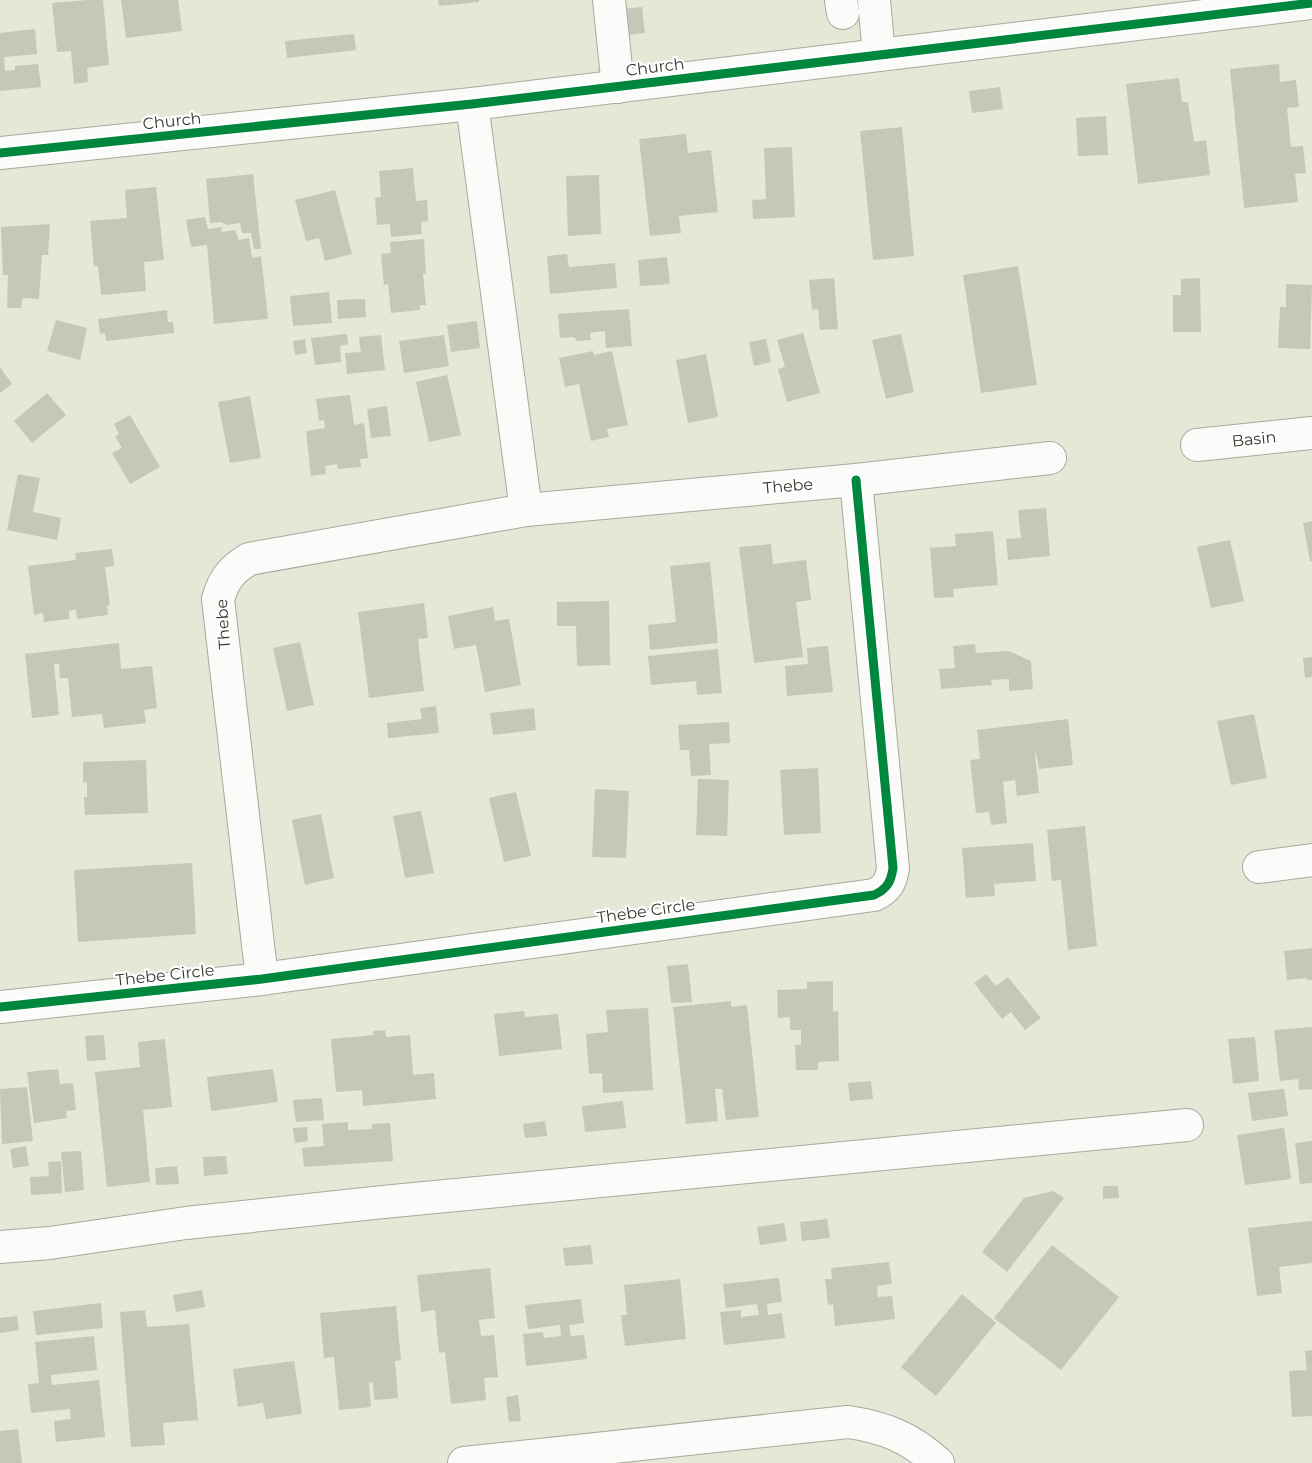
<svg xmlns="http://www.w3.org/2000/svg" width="1312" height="1463" font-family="Montserrat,sans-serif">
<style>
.building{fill:#c7c7b9}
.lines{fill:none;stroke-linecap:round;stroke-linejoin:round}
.minor-casing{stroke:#a6aa9d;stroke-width:34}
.minor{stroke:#fbfcf9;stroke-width:32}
.cycleway-casing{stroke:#fff;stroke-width:13}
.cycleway{stroke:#00873e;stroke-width:9}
.labels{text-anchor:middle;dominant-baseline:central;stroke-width:4.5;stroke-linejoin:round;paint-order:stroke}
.street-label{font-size:16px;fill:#35382d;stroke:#fff}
</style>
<rect width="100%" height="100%" fill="#e3e8d7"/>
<!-- building -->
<g class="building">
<polygon points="88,0 103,0 109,65 87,68 88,82 74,84 71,51 57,52 52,3"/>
<polygon points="121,0 178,0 182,31 126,38"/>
<polygon points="438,0 479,0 479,2 439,6"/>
<polygon points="642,7 645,33 617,36 614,10"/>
<polygon points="35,29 37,54 4,57 5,71 15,70 15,66 38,64 41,87 0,91 0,33"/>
<polygon points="354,34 356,50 287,58 285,41"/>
<polygon points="1279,64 1280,82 1296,80 1299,107 1287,108 1291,147 1303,146 1306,173 1295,174 1298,202 1244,208 1230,69"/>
<polygon points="1179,78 1182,102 1188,102 1194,142 1206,140 1210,175 1138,184 1126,84"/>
<polygon points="1000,87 1003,109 972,113 969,91"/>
<polygon points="1106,116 1108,155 1078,156 1076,118"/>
<polygon points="902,127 914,256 873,260 860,131"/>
<polygon points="686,134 688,153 711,150 718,212 679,216 681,233 650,236 639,139"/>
<polygon points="792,147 795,217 753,219 752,200 766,199 764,148"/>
<polygon points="413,168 416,201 427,200 428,221 421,222 422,234 391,237 390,224 377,225 375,198 381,197 379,171"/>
<polygon points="253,174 261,249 254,249 251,233 242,233 240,223 227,225 221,222 210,223 206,179"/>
<polygon points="599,175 601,234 568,236 566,176"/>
<polygon points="156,187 164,260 144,262 146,291 101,295 98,266 94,266 90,221 127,218 125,190"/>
<polygon points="335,190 352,254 325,261 319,238 306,241 295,200"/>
<polygon points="205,217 208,229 222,227 221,232 235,230 239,240 249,238 252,258 261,256 268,319 214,324 207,245 191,247 186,220"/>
<polygon points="50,224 48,255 42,255 39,299 23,298 21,308 7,308 8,275 3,275 1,227"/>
<polygon points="424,239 426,274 423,274 426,305 420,305 420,310 391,313 388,284 384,285 381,254 391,253 390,242"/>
<polygon points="567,254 569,267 615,263 617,288 550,294 547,256"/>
<polygon points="667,257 670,284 640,286 638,260"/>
<polygon points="1018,266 1037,385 981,393 963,275"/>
<polygon points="834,278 838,329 820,330 818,309 812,310 809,280"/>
<polygon points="1200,278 1201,332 1173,332 1173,295 1181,295 1181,279"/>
<polygon points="1286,284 1312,285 1310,349 1278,348 1280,307 1286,307"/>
<polygon points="329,292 332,323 293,326 290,296"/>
<polygon points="365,299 366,317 338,319 337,300"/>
<polygon points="629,309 632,346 606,348 605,331 590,333 591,340 577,341 574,337 560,338 558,314"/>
<polygon points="167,310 168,322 173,322 174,333 106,341 105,333 100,334 98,319"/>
<polygon points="56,320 87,328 80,360 47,351"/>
<polygon points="477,321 480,348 451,352 447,325"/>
<polygon points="803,333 820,393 787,402 778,369 785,367 777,340"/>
<polygon points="347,334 348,344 340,346 341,362 315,365 311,338"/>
<polygon points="901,334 914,392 886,399 872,340"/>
<polygon points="381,335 385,370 347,374 345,353 361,352 359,337"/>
<polygon points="444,335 449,366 404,373 399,341"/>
<polygon points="305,339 307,353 295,355 293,341"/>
<polygon points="766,339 771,362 754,366 749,342"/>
<polygon points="593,351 594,355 612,351 628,425 607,429 609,437 591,441 579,384 565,387 559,358"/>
<polygon points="706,354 718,417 688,423 676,360"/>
<polygon points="0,367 12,384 0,393"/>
<polygon points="447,375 461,435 429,442 416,382"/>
<polygon points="47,393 66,415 32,443 14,421"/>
<polygon points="350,395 354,425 364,423 368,458 360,459 361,467 338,469 337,464 325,466 326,474 311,476 306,431 325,428 324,420 319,421 316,399"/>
<polygon points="250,396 261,458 230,463 218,402"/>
<polygon points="387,406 391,436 371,438 367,409"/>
<polygon points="130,415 160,467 130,484 112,453 122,448 115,436 119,434 114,424"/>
<polygon points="18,474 40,478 33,512 61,518 57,540 7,530"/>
<polygon points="1046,508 1050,556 1008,560 1006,539 1021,538 1018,510"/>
<polygon points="1312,521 1312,561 1310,561 1303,523"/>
<polygon points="993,531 998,585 953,589 954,597 934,598 930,548 956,546 955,534"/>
<polygon points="1230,540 1244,601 1211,608 1197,547"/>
<polygon points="771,544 773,564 806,560 811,600 796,602 803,657 754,663 739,547"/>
<polygon points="112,549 114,566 105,567 110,605 107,606 108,615 77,619 76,609 69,611 69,619 44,622 43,613 34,615 28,566 76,560 75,553"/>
<polygon points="710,562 718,643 650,650 648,625 676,622 670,566"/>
<polygon points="609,601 610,665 577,666 576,626 557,626 557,602"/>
<polygon points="424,603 428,638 418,639 424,691 369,698 358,612"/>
<polygon points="493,607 495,621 509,619 521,685 485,692 476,645 454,649 448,616"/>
<polygon points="300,642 314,705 287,711 273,648"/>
<polygon points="119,643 121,669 152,666 157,708 144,710 146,723 104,728 102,714 72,717 68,678 60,678 59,664 54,664 59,715 32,718 25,654"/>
<polygon points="975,644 976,653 1009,651 1031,661 1033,689 1009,691 1009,679 991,680 992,685 941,689 939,669 955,668 953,646"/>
<polygon points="828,646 833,692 787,696 785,666 808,664 807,648"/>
<polygon points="718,649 722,693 697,695 696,681 651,685 648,656"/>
<polygon points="1312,657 1312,677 1305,678 1303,658"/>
<polygon points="436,706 439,733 388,738 387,723 422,719 420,708"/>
<polygon points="534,708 536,730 493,735 490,713"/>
<polygon points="1254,714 1267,778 1231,785 1217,721"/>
<polygon points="1068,719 1073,765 1039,769 1036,753 1035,753 1039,793 1017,796 1015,780 1003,782 1007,823 991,825 989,812 976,813 970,760 980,759 977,730"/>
<polygon points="729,722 730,743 709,744 711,775 691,776 689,750 680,750 678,725"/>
<polygon points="146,760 148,813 85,815 84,797 87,797 87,782 83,783 83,762"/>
<polygon points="818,768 821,833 784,835 780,770"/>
<polygon points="698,779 729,780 727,836 696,835"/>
<polygon points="595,789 629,791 626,858 592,857"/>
<polygon points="516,792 531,856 504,862 489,798"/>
<polygon points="421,811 434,873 405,878 393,816"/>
<polygon points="321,814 334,878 305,885 292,820"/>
<polygon points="1085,826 1097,946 1068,950 1061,880 1052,881 1047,830"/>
<polygon points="1033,843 1036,881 994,884 995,896 966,898 962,848"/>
<polygon points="192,863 196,934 78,942 74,870"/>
<polygon points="1312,948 1312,980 1307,980 1307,978 1287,980 1284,951"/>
<polygon points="688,964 692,1002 671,1003 667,966"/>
<polygon points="986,974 996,986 1008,977 1041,1018 1025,1030 1011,1012 1002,1019 974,983"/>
<polygon points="833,981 833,1012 838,1011 839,1061 818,1062 818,1070 796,1070 795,1045 801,1045 801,1030 790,1030 790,1017 778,1018 777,990 807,989 807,982"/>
<polygon points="731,1001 731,1007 747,1005 759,1117 726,1120 722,1089 715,1089 718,1121 686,1124 673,1007"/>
<polygon points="648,1008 653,1090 603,1093 602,1073 589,1074 586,1034 608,1032 606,1010"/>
<polygon points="524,1011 525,1017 558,1014 562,1049 499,1056 494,1014"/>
<polygon points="1312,1027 1312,1089 1299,1090 1298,1079 1280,1081 1274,1030"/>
<polygon points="385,1030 386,1037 410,1035 413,1075 434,1073 436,1099 363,1106 362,1090 336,1092 331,1039 374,1035 373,1031"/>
<polygon points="104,1035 106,1060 87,1061 85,1036"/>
<polygon points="1255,1037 1259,1081 1233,1084 1228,1039"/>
<polygon points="165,1039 172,1107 143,1110 150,1182 107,1187 95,1072 140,1067 138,1042"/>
<polygon points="58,1069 60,1084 73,1083 76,1110 66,1111 67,1118 34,1123 27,1072"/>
<polygon points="273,1069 278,1102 211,1111 207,1077"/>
<polygon points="871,1081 873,1099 850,1101 848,1083"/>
<polygon points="27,1087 33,1141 2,1144 0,1089"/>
<polygon points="1284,1089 1288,1116 1252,1121 1248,1093"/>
<polygon points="322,1098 324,1120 296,1122 293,1100"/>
<polygon points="623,1101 626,1128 585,1132 582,1106"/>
<polygon points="545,1121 547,1136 525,1138 523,1124"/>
<polygon points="348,1122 348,1130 372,1129 372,1124 390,1123 393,1161 304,1167 302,1148 324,1146 322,1124"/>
<polygon points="307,1127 308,1141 295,1143 293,1128"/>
<polygon points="1284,1128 1291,1179 1245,1185 1237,1135"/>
<polygon points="1312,1141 1312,1183 1300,1184 1295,1143"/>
<polygon points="26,1146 29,1166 13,1168 10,1149"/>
<polygon points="81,1151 84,1190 65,1192 61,1152"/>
<polygon points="226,1156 228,1174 204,1176 203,1157"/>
<polygon points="61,1161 62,1193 31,1195 30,1177 49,1176 48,1162"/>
<polygon points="177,1166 179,1184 156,1185 155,1168"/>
<polygon points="1103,1186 1118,1186 1119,1198 1103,1199"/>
<polygon points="1053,1191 1064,1198 1007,1272 982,1252 1024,1198"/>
<polygon points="827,1219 830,1238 802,1241 800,1222"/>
<polygon points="1312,1221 1312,1263 1279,1267 1282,1293 1257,1296 1248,1228"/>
<polygon points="784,1223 787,1241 760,1245 757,1227"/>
<polygon points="591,1245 593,1264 565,1266 563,1248"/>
<polygon points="1052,1245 1119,1297 1061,1370 994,1318"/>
<polygon points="889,1262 892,1284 877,1286 878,1297 892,1296 895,1319 835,1326 833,1304 828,1305 825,1279 832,1279 831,1268"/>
<polygon points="490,1268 495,1318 479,1320 481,1336 494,1335 498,1377 484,1378 486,1400 451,1404 445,1352 439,1353 435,1310 421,1312 417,1275"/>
<polygon points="779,1278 782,1302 767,1304 768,1315 782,1313 785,1338 724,1345 720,1312 741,1310 741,1317 759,1315 757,1304 726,1308 723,1284"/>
<polygon points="680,1279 686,1339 625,1346 621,1315 627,1315 624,1285"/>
<polygon points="202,1290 205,1307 176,1312 173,1295"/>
<polygon points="962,1294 996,1323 936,1396 901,1367"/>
<polygon points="581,1299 584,1323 569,1325 571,1336 584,1335 587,1359 526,1366 523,1334 543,1332 544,1338 561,1336 560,1325 528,1329 525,1305"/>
<polygon points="101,1303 103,1328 36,1335 33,1311"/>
<polygon points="396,1306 401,1360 395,1361 398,1398 374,1400 373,1382 369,1383 371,1407 339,1410 334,1357 324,1358 320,1313"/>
<polygon points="145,1310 147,1327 189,1324 198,1420 163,1423 165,1445 131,1447 120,1312"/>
<polygon points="17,1316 19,1330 0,1333 0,1318"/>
<polygon points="94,1336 97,1370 51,1375 52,1385 99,1380 105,1437 56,1442 54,1421 71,1419 70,1409 31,1413 28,1384 39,1383 35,1342"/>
<polygon points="1312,1350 1312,1416 1292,1417 1289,1371 1307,1370 1305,1351"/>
<polygon points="294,1361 302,1414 266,1419 263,1403 238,1407 233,1369"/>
<polygon points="518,1395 521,1421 509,1422 506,1397"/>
<polygon points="18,1429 22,1463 0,1463 0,1431"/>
</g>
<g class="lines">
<!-- minor casing -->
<g class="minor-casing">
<g id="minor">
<polyline points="609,0 618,87"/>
<polyline points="841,0 843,13"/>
<polyline points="874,0 879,55"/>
<polyline points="472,104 526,510"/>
<polyline points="0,153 472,104 1312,3"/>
<polyline points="1197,445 1312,433"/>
<polyline points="1259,867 1312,860"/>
<path d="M262,979L218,599C224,579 231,570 249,559L526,510L856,480L1050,458"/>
<path d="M0,1007L262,979L874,895C887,889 891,882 893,868L856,480"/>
<polyline points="0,1247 50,1243 186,1223 383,1202 1187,1125"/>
<path d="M464,1463L848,1422C884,1427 911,1438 938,1463"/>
</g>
</g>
<!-- minor -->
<use href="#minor" class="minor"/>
<!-- cycleway casing -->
<g class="cycleway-casing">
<g id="cycleway">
<polyline points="0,153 472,104 1312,3"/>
<path d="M0,1007L262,979L874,895C887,889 891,882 893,868L856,480"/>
</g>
</g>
<!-- cycleway -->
<use href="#cycleway" class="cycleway"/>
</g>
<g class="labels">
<!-- street labels -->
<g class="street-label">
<text transform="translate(655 67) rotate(-7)">Church</text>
<text transform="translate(172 121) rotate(-6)">Church</text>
<text transform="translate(1254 439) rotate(-6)">Basin</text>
<text transform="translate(788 486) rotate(-5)">Thebe</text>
<text transform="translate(223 624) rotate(-94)">Thebe</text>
<text transform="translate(646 911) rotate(-8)">Thebe Circle</text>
<text transform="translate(165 975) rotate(-6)">Thebe Circle</text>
</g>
</g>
</svg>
